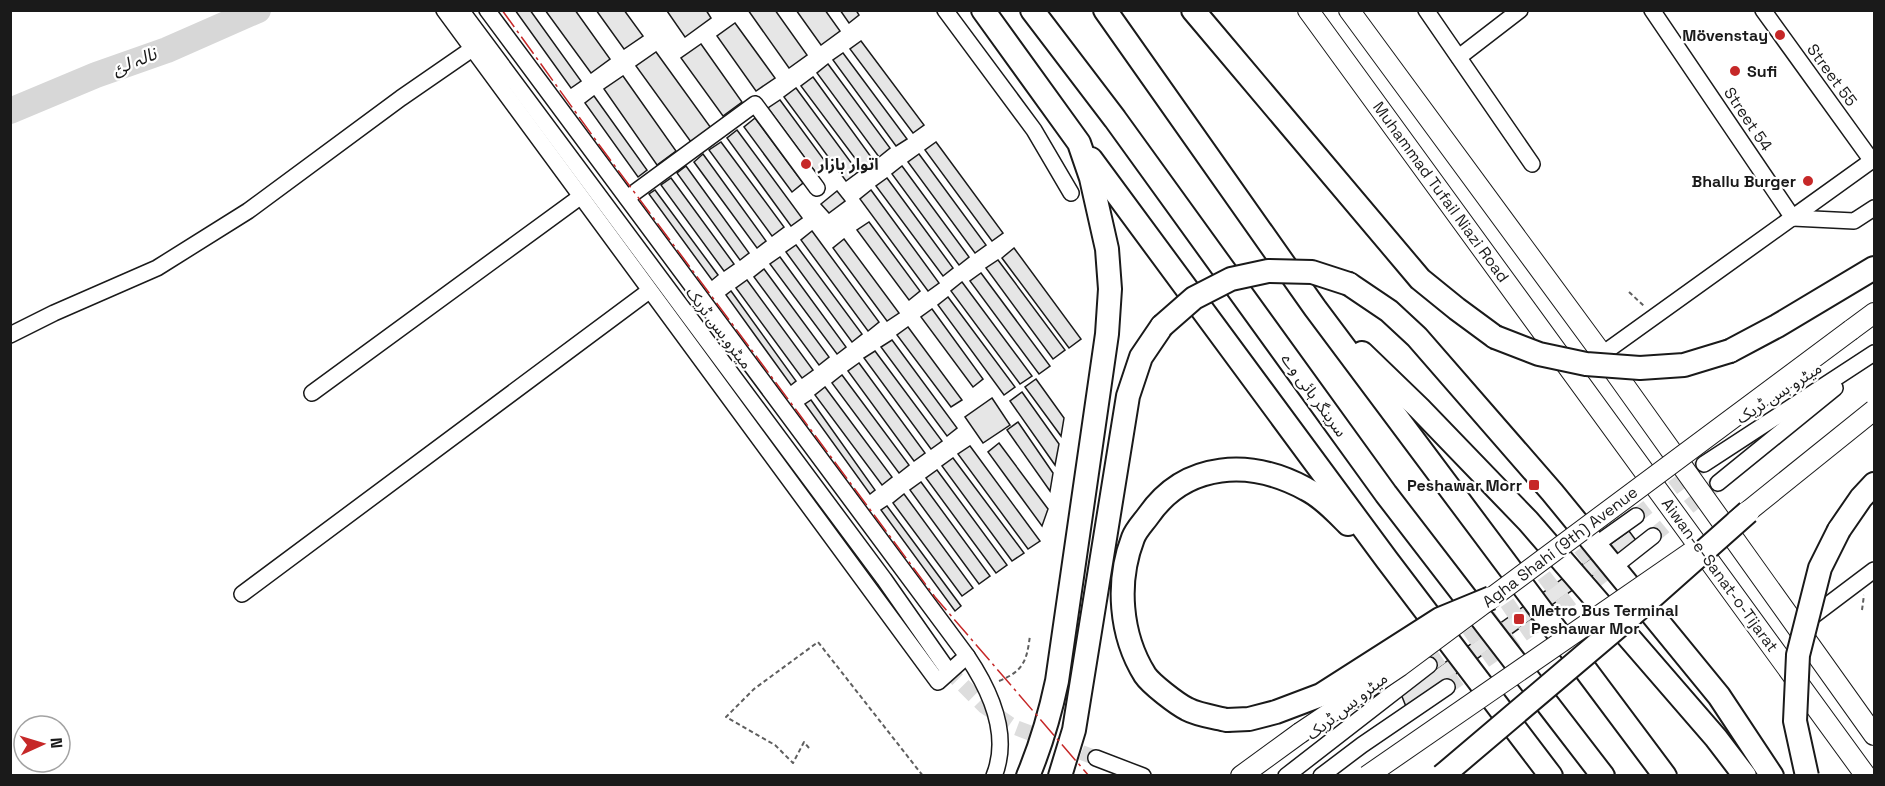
<svg xmlns="http://www.w3.org/2000/svg" width="1885" height="786" font-family="'Space Grotesk','Noto Sans Arabic',sans-serif">
<style>
.lines{fill:none;stroke-linecap:round;stroke-linejoin:round}
.river{stroke:#d7d7d7;stroke-width:26}
.building{fill:#e6e6e6;stroke:#1a1a1a;stroke-width:1.5}
.minor-tunnel{stroke:#ddd;stroke-width:15;stroke-dasharray:15 8;stroke-linecap:butt}
.minor-casing{stroke:#1a1a1a;stroke-width:18}
.major-casing{stroke:#1a1a1a;stroke-width:22}
.highway-casing{stroke:#1a1a1a;stroke-width:26}
.path{stroke:#5f5f5f;stroke-width:2;stroke-dasharray:4.5 3;stroke-linecap:butt}
.minor{stroke:#fff;stroke-width:15}
.major{stroke:#fff;stroke-width:20}
.highway{stroke:#fff;stroke-width:22}
.major-bridge-casing{stroke:#1a1a1a;stroke-width:22;stroke-linecap:butt}
.highway-bridge-casing{stroke:#1a1a1a;stroke-width:26;stroke-linecap:butt}
.major-bridge{stroke:#fff;stroke-width:20}
.highway-bridge{stroke:#fff;stroke-width:22}
.power{stroke:#c62828;stroke-width:1.5;stroke-dasharray:21 4.5 3 4.5;stroke-linecap:butt}
.poi-dot{fill:#c62828;stroke:#fff;stroke-width:2}
.labels{text-anchor:middle;dominant-baseline:central;stroke-width:4.5;stroke-linejoin:round;paint-order:stroke}
.poi-label{font-size:16px;font-weight:bold;fill:#1a1a1a;stroke:#fff;text-anchor:end}
.street-label{font-size:16px;fill:#1a1a1a;stroke:#fff}
.water-label{font-size:18px;font-style:italic;fill:#1a1a1a;stroke:#fff}
</style>
<rect width="100%" height="100%" fill="#fff"/>
<g class="lines">
<!-- river -->
<polyline class="river" points="10,111 96,75 167,50 258,10"/>
</g>
<!-- building -->
<g class="building">
<polygon points="515,10 530,10 581,81 571,88"/>
<polygon points="545,10 575,10 610,59 591,73"/>
<polygon points="596,10 624,10 643,36 624,49"/>
<polygon points="706,10 711,18 685,37 667,11"/>
<polygon points="748,10 775,10 807,55 789,68"/>
<polygon points="796,10 825,10 840,31 821,45"/>
<polygon points="840,10 856,10 859,15 849,23"/>
<polygon points="735,23 775,78 756,91 717,36"/>
<polygon points="861,41 924,125 913,133 850,49"/>
<polygon points="701,44 742,102 723,116 681,58"/>
<polygon points="656,52 711,128 691,142 636,66"/>
<polygon points="843,53 907,139 896,146 833,60"/>
<polygon points="828,64 890,148 879,157 817,73"/>
<polygon points="623,76 676,151 657,165 604,89"/>
<polygon points="813,77 874,161 863,169 801,86"/>
<polygon points="796,88 858,172 846,181 784,97"/>
<polygon points="594,96 647,170 638,177 585,103"/>
<polygon points="780,100 827,164 816,173 768,108"/>
<polygon points="755,118 803,183 792,192 744,127"/>
<polygon points="737,130 802,218 791,226 727,138"/>
<polygon points="721,142 784,227 772,236 709,150"/>
<polygon points="936,142 1003,233 992,241 925,150"/>
<polygon points="703,154 766,241 757,248 694,162"/>
<polygon points="919,154 986,245 975,253 908,162"/>
<polygon points="686,166 749,253 740,260 677,173"/>
<polygon points="902,166 969,257 959,265 892,174"/>
<polygon points="671,178 734,264 724,271 661,185"/>
<polygon points="887,178 953,268 943,276 876,186"/>
<polygon points="655,190 718,275 712,280 649,194"/>
<polygon points="871,190 939,283 928,291 860,199"/>
<polygon points="837,191 845,201 829,213 821,204"/>
<polygon points="869,222 920,291 909,300 857,230"/>
<polygon points="812,231 879,322 868,331 801,240"/>
<polygon points="844,239 899,313 887,321 833,248"/>
<polygon points="796,245 862,334 852,342 786,252"/>
<polygon points="1014,248 1081,339 1069,348 1002,258"/>
<polygon points="780,257 846,347 837,354 770,264"/>
<polygon points="998,260 1065,350 1053,359 986,268"/>
<polygon points="764,269 829,357 819,365 754,277"/>
<polygon points="981,273 1050,366 1039,374 970,281"/>
<polygon points="747,280 813,370 802,378 736,288"/>
<polygon points="962,282 1032,376 1020,384 951,291"/>
<polygon points="731,291 796,381 791,385 726,295"/>
<polygon points="948,297 1015,387 1004,395 938,305"/>
<polygon points="932,309 983,379 973,387 921,317"/>
<polygon points="908,327 962,400 951,407 897,335"/>
<polygon points="892,340 957,428 947,436 881,347"/>
<polygon points="875,351 942,441 931,449 864,358"/>
<polygon points="859,363 925,453 914,461 848,371"/>
<polygon points="842,375 909,465 899,473 832,383"/>
<polygon points="1036,379 1064,418 1061,436 1025,387"/>
<polygon points="825,387 892,477 882,485 815,395"/>
<polygon points="1022,392 1059,444 1055,465 1010,401"/>
<polygon points="992,398 1010,425 983,443 965,417"/>
<polygon points="811,400 875,490 870,494 805,404"/>
<polygon points="1018,422 1053,473 1050,491 1007,430"/>
<polygon points="999,443 1048,509 1042,526 988,452"/>
<polygon points="970,446 1040,541 1028,549 958,454"/>
<polygon points="953,458 1024,553 1012,561 942,466"/>
<polygon points="937,470 1007,565 996,573 926,478"/>
<polygon points="921,482 990,576 979,584 910,490"/>
<polygon points="904,494 973,588 962,596 893,503"/>
<polygon points="887,506 961,606 955,611 881,510"/>
<polygon points="1629,531 1638,543 1407,709 1401,694"/>
</g>
<g class="lines">
<!-- minor-tunnel -->
<g class="minor-tunnel">
<polyline points="1636,516 1704,464"/>
<polyline points="1653,536 1718,483"/>
<polyline points="1429,665 1520,603 1602,541"/>
<polyline points="947,669 984,706 1014,727 1096,758"/>
<polyline points="1447,687 1536,625 1620,562"/>
</g>
<!-- minor casing -->
<g class="minor-casing">
<g id="minor">
<polyline points="444,10 938,682 967,656"/>
<polyline points="461,10 884,579 947,669"/>
<path d="M487,10L967,656C990,690 1011,734 994,776"/>
<polyline points="945,10 1034,130 1071,193"/>
<polyline points="1426,10 1532,164"/>
<polyline points="1652,10 1793,218"/>
<polyline points="1763,10 1872,161"/>
<polyline points="1459,57 1520,10"/>
<polyline points="627,198 755,104 817,188"/>
<polyline points="1793,218 1854,221 1874,208"/>
<polyline points="10,335 54,313 157,268 248,211 401,98 472,49"/>
<polyline points="1594,360 1874,159"/>
<polyline points="312,393 580,197"/>
<polyline points="1704,464 1874,353"/>
<polyline points="1718,483 1835,388"/>
<polyline points="1605,538 1636,516"/>
<polyline points="1620,562 1653,536"/>
<polyline points="242,594 649,291"/>
<polyline points="1805,622 1874,570"/>
<polyline points="1096,758 1143,776"/>
<polyline points="1286,776 1429,665"/>
<polyline points="1321,776 1362,745 1447,687"/>
</g>
</g>
<!-- major casing -->
<g class="major-casing">
<g id="major">
<polyline points="1308,10 1866,776"/>
<polyline points="1349,10 1602,354 1874,735"/>
<polyline points="1851,330 1874,313"/>
<polyline points="1241,776 1300,733"/>
</g>
</g>
<!-- highway casing -->
<g class="highway-casing">
<g id="highway">
<path d="M983,10L1079,143L1091,178L1107,249L1110,289L1107,334L1057,681C1050,714 1041,745 1028,776"/>
<polyline points="1032,10 1115,119 1386,494 1603,776"/>
<polyline points="1105,10 1315,308 1665,776"/>
<polyline points="1193,10 1420,279 1457,309 1495,337"/>
<polyline points="1091,159 1387,560 1551,776"/>
<polyline points="1349,284 1389,311 1417,337 1552,492 1719,696 1772,776"/>
<polyline points="1730,351 1777,326 1874,268"/>
<polyline points="1362,353 1419,408 1528,521 1716,738 1745,776"/>
<polyline points="1839,530 1861,498 1874,484"/>
<path d="M1227,720C1214,717 1198,715 1187,709C1177,704 1151,684 1145,675C1120,635 1116,582 1133,538C1136,530 1143,523 1148,516C1186,461 1251,459 1306,489C1322,497 1336,512 1348,524"/>
<polyline points="1060,776 1074,730 1128,396 1141,357 1162,326"/>
</g>
</g>
<!-- path -->
<g class="path">
<polyline points="1629,292 1644,306"/>
<polyline points="1862,610 1864,595"/>
<path d="M999,681C1024,671 1027,660 1030,635"/>
<polyline points="809,748 804,742 793,763 775,745 726,717 754,689 818,642 923,776"/>
</g>
<!-- minor -->
<use href="#minor" class="minor"/>
<!-- major -->
<use href="#major" class="major"/>
<!-- highway -->
<use href="#highway" class="highway"/>
<!-- major-bridge casing -->
<g class="major-bridge-casing">
<g id="major-bridge">
<polyline points="1736,521 1874,410"/>
<polyline points="1300,733 1400,666 1851,330"/>
<polyline points="1367,776 1690,553"/>
</g>
</g>
<!-- highway-bridge casing -->
<g class="highway-bridge-casing">
<g id="highway-bridge">
<polyline points="1162,326 1194,298 1231,279 1268,271 1312,272 1349,284"/>
<polyline points="1495,337 1539,354 1586,364 1640,368 1684,365 1730,351"/>
<polyline points="1227,720 1249,719 1276,712 1321,695 1440,619 1491,598"/>
<polyline points="1442,776 1633,614 1748,512"/>
<polyline points="1807,776 1795,721 1798,655 1820,568 1839,530"/>
</g>
</g>
<!-- major-bridge -->
<use href="#major-bridge" class="major-bridge"/>
<!-- highway-bridge -->
<use href="#highway-bridge" class="highway-bridge"/>
<!-- power -->
<polyline class="power" points="502,10 600,146 935,597 1089,776"/>
</g>
<!-- markers -->
<g class="poi-dot">
<circle cx="1780" cy="35" r="6"/>
<circle cx="1735" cy="71" r="6"/>
<circle cx="806" cy="164" r="6"/>
<circle cx="1808" cy="181" r="6"/>
<rect x="1528" y="479" width="12" height="12" rx="3"/>
<rect x="1513" y="613" width="12" height="12" rx="3"/>
</g>
<g class="labels">
<!-- poi labels -->
<g class="poi-label">
<text x="1768" y="35">Mövenstay</text>
<text x="1747" y="71" text-anchor="start">Sufi</text>
<text x="818" y="164" text-anchor="start">اتوار بازار</text>
<text x="1796" y="181">Bhallu Burger</text>
<text x="1522" y="485">Peshawar Morr</text>
<text x="1531" y="610" text-anchor="start">Metro Bus Terminal<tspan x="1531" dy="18">Peshawar Mor</tspan></text>
</g>
<!-- street labels -->
<g class="street-label">
<text transform="translate(1832 75) rotate(54)">Street 55</text>
<text transform="translate(1748 119) rotate(56)">Street 54</text>
<text transform="translate(1441 192) rotate(54)">Muhammad Tufail Niazi Road</text>
<text transform="translate(719 328) rotate(53)">میٹرو بس ٹریک</text>
<text transform="translate(1779 393) rotate(-33)">میٹرو بس ٹریک</text>
<text transform="translate(1314 395) rotate(54)">سرینگر ہائی وے</text>
<text transform="translate(1560 547) rotate(-37)">Agha Shahi (9th) Avenue</text>
<text transform="translate(1720 575) rotate(54)">Aiwan-e-Sanat-o-Tijarat</text>
<text transform="translate(1347 706) rotate(-38)">میٹرو بس ٹریک</text>
</g>
<!-- water labels -->
<g class="water-label">
<text transform="translate(134 61) rotate(-22)">نالہ لئ</text>
</g>
</g>
<!-- border -->
<rect width="1885" height="786" fill="none" stroke="#1a1a1a" stroke-width="24"/>
<!-- north arrow -->
<g transform="translate(42 744) rotate(86)"><circle r="28" fill="#ffffff" stroke="#a3a3a3" stroke-width="1.5"/>
<path d="M0-4.5L10 22L0 15L-10 22Z" fill="#c62828"/>
<text y="-9" font-size="16" font-weight="bold" text-anchor="middle" fill="#1a1a1a">N</text>
</g>
</svg>
